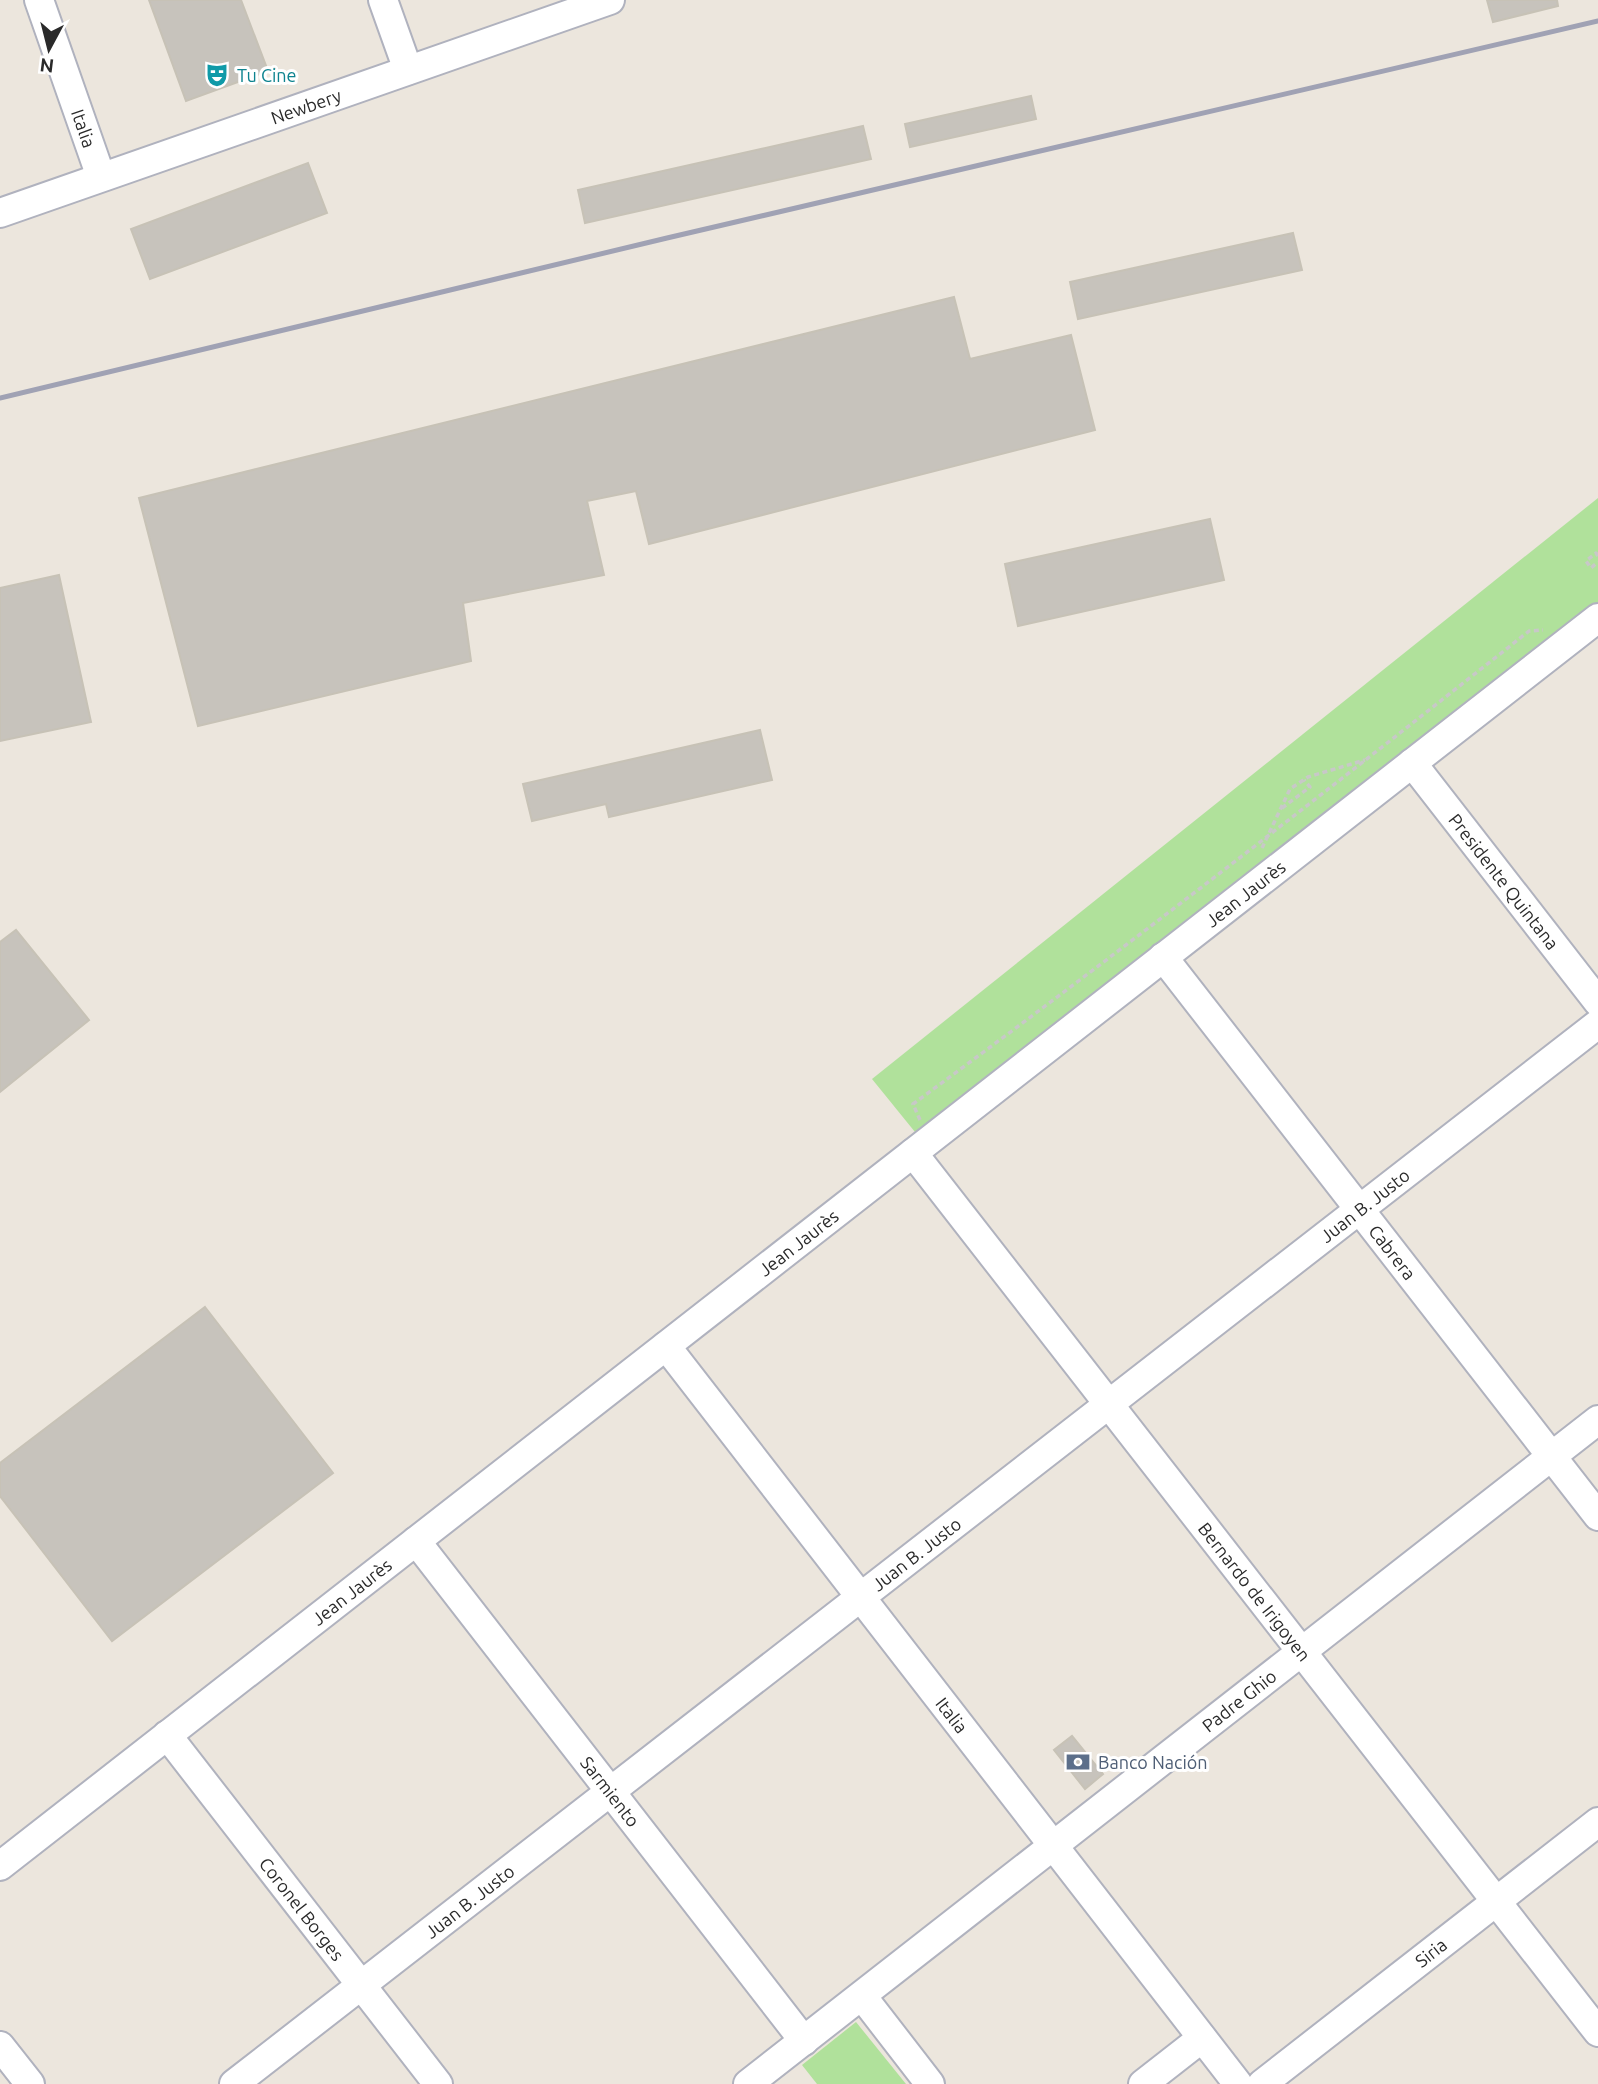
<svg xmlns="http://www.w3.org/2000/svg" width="1598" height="2084" font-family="Ubuntu,sans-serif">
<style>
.green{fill:#b0e19b}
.building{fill:#c7c3bc;stroke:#c7c2b6;stroke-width:2}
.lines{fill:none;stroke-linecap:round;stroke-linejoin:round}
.minor-casing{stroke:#b0b2be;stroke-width:32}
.path{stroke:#c8c8c8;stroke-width:3.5;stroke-dasharray:5 3.5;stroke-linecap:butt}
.minor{stroke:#fff;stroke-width:28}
.rail{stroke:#a0a2b4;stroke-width:5}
.labels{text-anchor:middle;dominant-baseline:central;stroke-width:6;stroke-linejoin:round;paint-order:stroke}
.culture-label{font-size:18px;fill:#0d838f;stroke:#fff;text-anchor:start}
.street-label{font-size:18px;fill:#2a2a2a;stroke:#fff}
.service-label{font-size:18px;fill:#4e5e75;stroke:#fff;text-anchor:start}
</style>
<rect width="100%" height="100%" fill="#ece6dd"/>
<!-- green -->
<g class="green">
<polygon points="1598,498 1598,603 915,1132 872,1079"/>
<polygon points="856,2022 906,2084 817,2084 802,2065"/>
</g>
<!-- building -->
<g class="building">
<polygon points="149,0 241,0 268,71 186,101"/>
<polygon points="1487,0 1557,0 1558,6 1493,22"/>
<polygon points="1031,96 1036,119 910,147 905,124"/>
<polygon points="863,126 871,159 585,223 578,190"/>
<polygon points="308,163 327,213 150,279 131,229"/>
<polygon points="1293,233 1302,270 1078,319 1070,282"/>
<polygon points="954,297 970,359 1071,335 1095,430 649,544 636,491 587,501 604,575 463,603 471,661 198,726 139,498"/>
<polygon points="1210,519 1224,580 1018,626 1005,564"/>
<polygon points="59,575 91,722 0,741 0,588"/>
<polygon points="760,730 772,780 609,817 606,804 532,821 523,784"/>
<polygon points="16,930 89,1020 0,1092 0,942"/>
<polygon points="205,1307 333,1473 112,1641 0,1496 0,1463"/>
<polygon points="1072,1736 1103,1774 1085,1789 1054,1750"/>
</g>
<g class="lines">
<!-- minor casing -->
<g class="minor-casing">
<g id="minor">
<path id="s1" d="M39,0L101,177"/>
<polyline points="383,0 408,70"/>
<path id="s2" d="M0,213L610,0"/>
<path id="s3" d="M1412,763L1598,1002"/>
<path id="s4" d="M1163,957L1598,1516"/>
<path id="s5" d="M913,1153L1598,2032"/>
<path id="s6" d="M666,1346L1238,2084"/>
<path id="s7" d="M416,1541L804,2041"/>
<path id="s8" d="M167,1735L438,2084"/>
<path id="s9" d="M0,1866L1598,618"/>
<polyline points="862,1996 930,2084"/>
<polyline points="0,2046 30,2084"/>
<path id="s10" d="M234,2084L1598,1024"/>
<path id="s11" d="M748,2084L1598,1420"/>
<polyline points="1143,2084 1202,2038"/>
<path id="s12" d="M1262,2084L1598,1822"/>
</g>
</g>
<!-- path -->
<g class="path">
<polyline points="1598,556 1596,553 1586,561 1591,568 1598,562"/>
<polyline points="1282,808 1310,787 1304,780"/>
<polyline points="1262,848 1290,789 1308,777 1365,760"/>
<path d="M920,1120L913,1104C1122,951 1326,792 1529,631L1543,630"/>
</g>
<!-- minor -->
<use href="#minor" class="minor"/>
<!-- rail -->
<polyline class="rail" points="0,398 667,238 1598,21"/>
</g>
<!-- icons -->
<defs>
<g id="theatre-bare" transform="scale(1.89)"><path d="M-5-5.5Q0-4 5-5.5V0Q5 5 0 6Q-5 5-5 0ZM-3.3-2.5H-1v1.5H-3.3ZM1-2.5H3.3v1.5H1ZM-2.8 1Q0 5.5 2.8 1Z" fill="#0f9aa8" stroke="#fff" stroke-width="2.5" paint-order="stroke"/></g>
<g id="bank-bare" transform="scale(1.89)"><path d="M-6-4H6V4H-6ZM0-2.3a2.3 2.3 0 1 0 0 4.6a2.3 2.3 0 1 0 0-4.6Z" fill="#5c6f8a" stroke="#fff" stroke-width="2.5" paint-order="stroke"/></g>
</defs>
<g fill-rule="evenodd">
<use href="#theatre-bare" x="217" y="75"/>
<use href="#bank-bare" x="1078" y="1762"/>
</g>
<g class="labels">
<!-- culture labels -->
<g class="culture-label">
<text x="237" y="75">Tu Cine</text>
</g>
<!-- street labels -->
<g class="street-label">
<text stroke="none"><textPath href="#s2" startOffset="324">Newbery</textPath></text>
<text stroke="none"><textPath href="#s1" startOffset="136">Italia</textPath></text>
<text stroke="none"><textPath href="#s3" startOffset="150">Presidente Quintana</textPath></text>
<text stroke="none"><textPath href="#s9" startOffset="1580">Jean Jaurès</textPath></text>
<text stroke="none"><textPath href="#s10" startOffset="1432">Juan B. Justo</textPath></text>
<text stroke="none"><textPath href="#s9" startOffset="1013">Jean Jaurès</textPath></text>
<text stroke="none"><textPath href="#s4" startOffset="374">Cabrera</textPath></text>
<text stroke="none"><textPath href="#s10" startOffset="864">Juan B. Justo</textPath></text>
<text stroke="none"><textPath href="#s9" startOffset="446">Jean Jaurès</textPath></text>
<text stroke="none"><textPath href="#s5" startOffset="556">Bernardo de Irigoyen</textPath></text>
<text stroke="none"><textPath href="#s11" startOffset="623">Padre Ghio</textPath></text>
<text stroke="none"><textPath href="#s6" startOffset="467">Italia</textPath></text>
<text stroke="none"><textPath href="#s7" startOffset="317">Sarmiento</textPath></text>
<text stroke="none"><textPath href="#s10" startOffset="298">Juan B. Justo</textPath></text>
<text stroke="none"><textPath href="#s8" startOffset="220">Coronel Borges</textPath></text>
<text stroke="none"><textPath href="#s12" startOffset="214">Siria</textPath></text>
</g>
<!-- service labels -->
<g class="service-label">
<text x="1098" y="1762">Banco Nación</text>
</g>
</g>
<!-- north arrow -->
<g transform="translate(49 49) rotate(187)" stroke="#ffffff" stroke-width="5" paint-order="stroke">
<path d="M0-5L12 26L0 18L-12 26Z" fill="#2a2a2a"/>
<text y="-10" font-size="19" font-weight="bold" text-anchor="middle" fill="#2a2a2a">N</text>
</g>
</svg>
